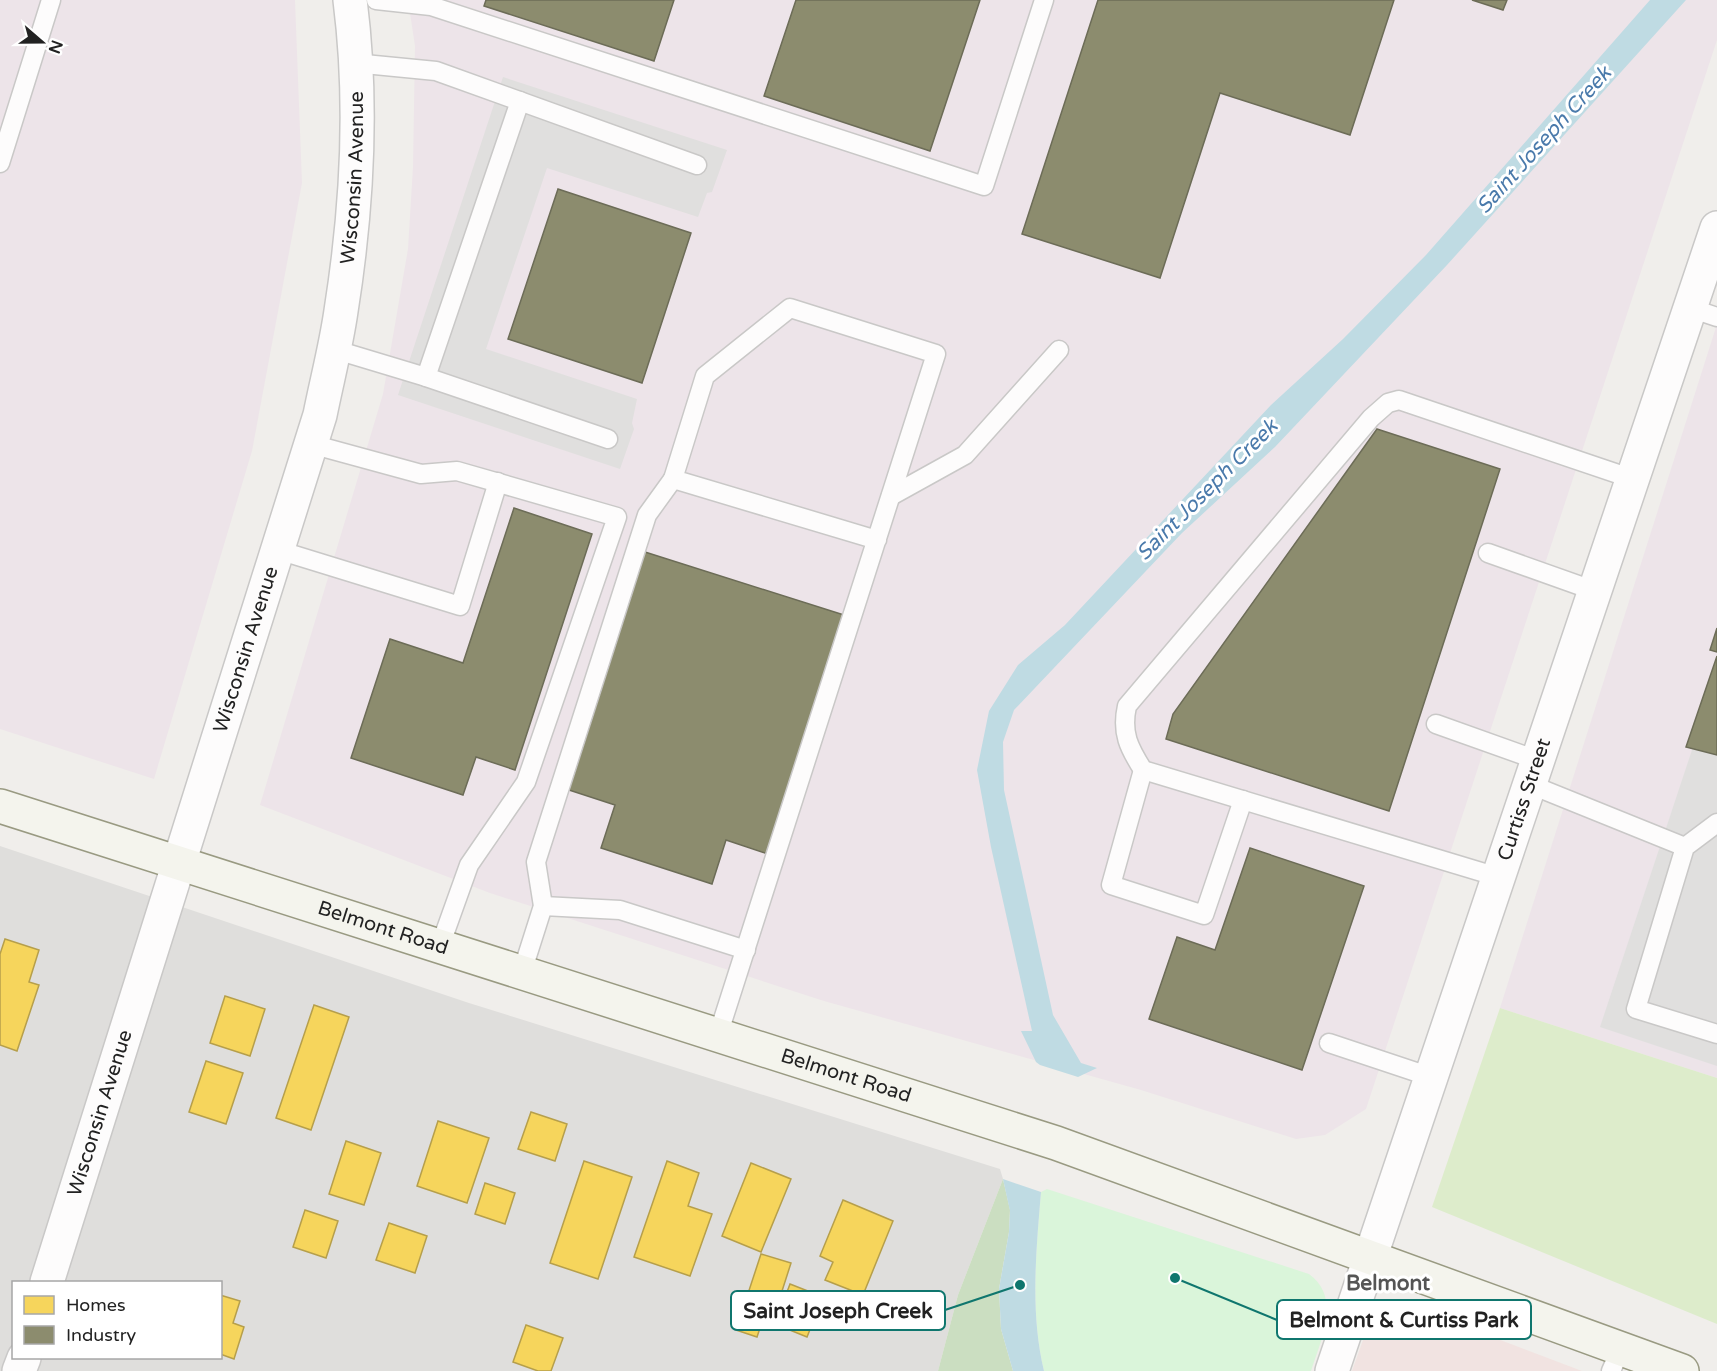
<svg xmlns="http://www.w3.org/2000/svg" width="1717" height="1371" font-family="'Varela Round',sans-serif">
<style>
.residential{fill:#dfdedc;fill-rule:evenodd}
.commercial{fill:#f1e3e1}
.industrial{fill:#ede4e9}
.grass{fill:#ddeccb}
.forest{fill:#cbdec1}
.park{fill:#daf5da}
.parking{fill:#e0dfde}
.water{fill:#bfdbe3}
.homes{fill:#f6d55c;stroke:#b69f4b;stroke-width:1.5}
.industry{fill:#8c8c6e;stroke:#6c6c57;stroke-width:1.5}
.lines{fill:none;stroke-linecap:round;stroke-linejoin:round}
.service-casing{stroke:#c9c8c7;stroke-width:21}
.minor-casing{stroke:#c9c8c7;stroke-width:36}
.secondary-casing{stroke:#999a82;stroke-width:36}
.service{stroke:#fdfcfc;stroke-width:18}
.minor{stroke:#fdfcfc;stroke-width:33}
.secondary{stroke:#f4f4ed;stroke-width:33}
.labels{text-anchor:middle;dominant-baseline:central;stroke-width:6;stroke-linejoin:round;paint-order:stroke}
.street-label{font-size:20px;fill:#222;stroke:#fff}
.water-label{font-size:21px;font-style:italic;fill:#4a7aab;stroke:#fff}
.neighbourhood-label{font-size:21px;font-weight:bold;fill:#555;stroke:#fff}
.leader{fill:none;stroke:#0f766e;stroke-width:2}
.callout-dot{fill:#0f766e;stroke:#fff;stroke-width:2}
.callout{fill:#fff;stroke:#0f766e;stroke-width:2}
.callout-label{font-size:21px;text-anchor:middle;font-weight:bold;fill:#222}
</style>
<rect width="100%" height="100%" fill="#f0eeeb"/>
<!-- residential -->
<path class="residential" d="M0,846L469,1003L1000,1169L1003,1179L958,1295L938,1371H0ZM14,1282H220V1358H14Z"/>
<!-- commercial -->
<polygon class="commercial" points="1410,1306 1437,1316 1582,1371 1352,1371 1368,1326 1383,1314 1396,1308"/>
<!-- industrial -->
<g class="industrial">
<polygon points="0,0 295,0 302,183 252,451 154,779 0,729"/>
<polygon points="408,0 1717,0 1717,40 1366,1109 1325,1135 1296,1139 1141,1090 824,1001 490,893 260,805 383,394 408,249 413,167 415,46"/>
<polygon points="1717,324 1717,1078 1500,1008"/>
</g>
<!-- grass -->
<polygon class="grass" points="1500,1008 1717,1078 1717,1324 1432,1207"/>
<!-- forest -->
<polygon class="forest" points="1003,1179 1010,1210 1009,1232 999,1289 1001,1329 1013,1371 938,1371 958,1295"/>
<!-- park -->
<path class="park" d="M1047,1189L1309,1274C1342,1298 1321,1339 1311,1371H1044C1030,1312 1036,1252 1041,1192Z"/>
<!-- parking -->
<g class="parking">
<polygon points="503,77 727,150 712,192 707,193 698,217 547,168 486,349 637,399 632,423 634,429 620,469 398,395"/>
<polygon points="1693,747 1717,755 1717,1066 1600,1027"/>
</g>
<!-- water -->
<g class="water">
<polygon points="1650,0 1686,0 1447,265 1275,447 1182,533 1014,710 1003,742 1004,790 1053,1015 1081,1063 1097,1068 1078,1077 1040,1065 1036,1062 1021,1031 1032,1031 991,847 977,770 989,711 1018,665 1065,625 1271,405 1343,339 1426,255"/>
<path d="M1003,1179L1041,1192C1036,1252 1030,1312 1044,1371H1013L1001,1329L999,1289L1009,1232L1010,1211Z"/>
</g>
<!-- homes -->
<g class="homes">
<polygon points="5,939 39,950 29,982 39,985 17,1051 0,1045 0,954"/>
<polygon points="225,996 265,1009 250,1056 210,1043"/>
<polygon points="314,1005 349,1017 311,1130 276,1118"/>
<polygon points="206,1061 243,1073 226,1124 189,1112"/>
<polygon points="531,1112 567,1124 555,1161 518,1149"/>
<polygon points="438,1121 489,1138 467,1203 417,1186"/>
<polygon points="346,1141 381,1153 364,1205 329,1194"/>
<polygon points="584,1161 632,1177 598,1279 550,1263"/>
<polygon points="667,1161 699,1173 688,1206 712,1214 690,1276 634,1257"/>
<polygon points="751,1163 791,1179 761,1252 722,1236"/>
<polygon points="485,1183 515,1193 505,1224 475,1214"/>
<polygon points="843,1200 893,1221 863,1295 825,1280 833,1262 820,1256"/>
<polygon points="305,1210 338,1221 326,1258 293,1247"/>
<polygon points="389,1223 427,1236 415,1273 376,1260"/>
<polygon points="761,1254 791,1263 774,1316 765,1313 757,1337 736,1330"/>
<polygon points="790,1284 823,1297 807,1337 775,1324"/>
<polygon points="220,1295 240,1301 233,1323 244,1327 234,1359 220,1354"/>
<polygon points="526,1325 563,1338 551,1371 538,1371 513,1362"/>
</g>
<!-- industry -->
<g class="industry">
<polygon points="486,0 674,0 654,61 484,6"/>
<polygon points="796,0 980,0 930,151 764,96"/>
<polygon points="1098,0 1394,0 1350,135 1220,93 1160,278 1022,234"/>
<polygon points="1472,0 1507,0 1503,10"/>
<polygon points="558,189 691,233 642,383 508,339"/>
<polygon points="1377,429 1500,469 1389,811 1166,739 1173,714"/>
<polygon points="514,508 592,534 515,770 476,757 463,795 351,758 390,639 463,663"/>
<polygon points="645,552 844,615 768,854 726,840 712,884 601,848 615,805 569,790"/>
<polygon points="1717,628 1717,652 1710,650"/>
<polygon points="1717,656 1717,755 1686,747"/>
<polygon points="1250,848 1364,886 1302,1070 1149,1019 1177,937 1215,950"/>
</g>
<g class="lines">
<!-- service casing -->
<g class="service-casing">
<g id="service">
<polyline points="376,0 431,6 984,186 1044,0"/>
<polyline points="354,63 436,71 697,165"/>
<polyline points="0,163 51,0"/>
<polyline points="1690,308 1717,317"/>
<polyline points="333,349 426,377 520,101"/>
<polyline points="426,377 608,439"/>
<polyline points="311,444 421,474 457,471 617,517 526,782 469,865 440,946"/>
<polyline points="891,496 965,455 1059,350"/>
<polyline points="278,550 460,606 498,482"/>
<polyline points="1488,553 1595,591"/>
<polyline points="1436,724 1537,760"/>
<polyline points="1143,770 1111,885 1204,915 1243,800"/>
<polyline points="1529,784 1685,847"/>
<polyline points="1717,823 1685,847 1636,1009 1717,1034"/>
<path d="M1498,877L1143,770C1129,748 1121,733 1127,706L1371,418L1388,403L1399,400L1633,479"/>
<polyline points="543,906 620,910 746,950"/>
<polyline points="522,972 543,906 536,862 647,515 673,479"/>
<polyline points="718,1035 936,354 790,308 705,376 673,479 877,540"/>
<polyline points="1329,1043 1431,1077"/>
<polyline points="1611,1371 1621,1348"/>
</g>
</g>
<!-- minor casing -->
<g class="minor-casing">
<g id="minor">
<path id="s1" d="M47,1282L320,415C327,380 336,346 341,311C357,210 363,102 350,0"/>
<polyline points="19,1371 24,1358"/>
<path id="s2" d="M1332,1371L1717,228"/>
</g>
</g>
<!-- secondary casing -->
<g class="secondary-casing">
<g id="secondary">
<path id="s3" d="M0,806L1056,1143L1682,1371"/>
</g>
</g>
<!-- service -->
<use href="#service" class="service"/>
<!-- minor -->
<use href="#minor" class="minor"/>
<!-- secondary -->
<use href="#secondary" class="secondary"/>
</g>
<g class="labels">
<!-- street labels -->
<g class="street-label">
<text stroke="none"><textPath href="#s1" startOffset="1149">Wisconsin Avenue</textPath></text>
<text stroke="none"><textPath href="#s1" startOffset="663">Wisconsin Avenue</textPath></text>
<text stroke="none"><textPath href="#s2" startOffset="603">Curtiss Street</textPath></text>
<text stroke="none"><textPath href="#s3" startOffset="402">Belmont Road</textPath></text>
<text stroke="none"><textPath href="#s3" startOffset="888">Belmont Road</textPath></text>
<text stroke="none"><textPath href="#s1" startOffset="177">Wisconsin Avenue</textPath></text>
</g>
<!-- water labels -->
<g class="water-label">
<text transform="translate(1544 140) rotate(-48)">Saint Joseph Creek</text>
<text transform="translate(1207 490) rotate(-45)">Saint Joseph Creek</text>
</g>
<!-- neighbourhood labels -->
<g class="neighbourhood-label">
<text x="1388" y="1283">Belmont</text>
</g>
</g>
<!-- callouts -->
<path class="leader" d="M1020 1285L945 1310M1175 1278L1277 1320"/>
<g class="callout-dot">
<circle cx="1020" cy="1285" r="6"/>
<circle cx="1175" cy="1278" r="6"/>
</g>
<g class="callout">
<rect x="731" y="1291" width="214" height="39" rx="6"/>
<rect x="1277" y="1300" width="254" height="39" rx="6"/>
</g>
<g class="callout-label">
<text x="838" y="1318">Saint Joseph Creek</text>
<text x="1404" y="1327">Belmont &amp; Curtiss Park</text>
</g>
<!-- legend -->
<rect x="12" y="1281" width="210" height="78" fill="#ffffff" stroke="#a7a7a7" stroke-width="1.5"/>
<rect x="24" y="1296" width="30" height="18" fill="#f6d55c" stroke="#a7a7a7" stroke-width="1.5"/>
<text x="66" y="1311" font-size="18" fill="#222222">Homes</text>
<rect x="24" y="1326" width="30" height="18" fill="#8c8c6e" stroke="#a7a7a7" stroke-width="1.5"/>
<text x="66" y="1341" font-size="18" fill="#222222">Industry</text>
<!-- north arrow -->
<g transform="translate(42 42) rotate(110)" stroke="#ffffff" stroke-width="4.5" paint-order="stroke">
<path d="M0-4.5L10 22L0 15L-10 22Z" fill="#222222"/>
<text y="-9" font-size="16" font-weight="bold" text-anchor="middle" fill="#222222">N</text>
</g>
</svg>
